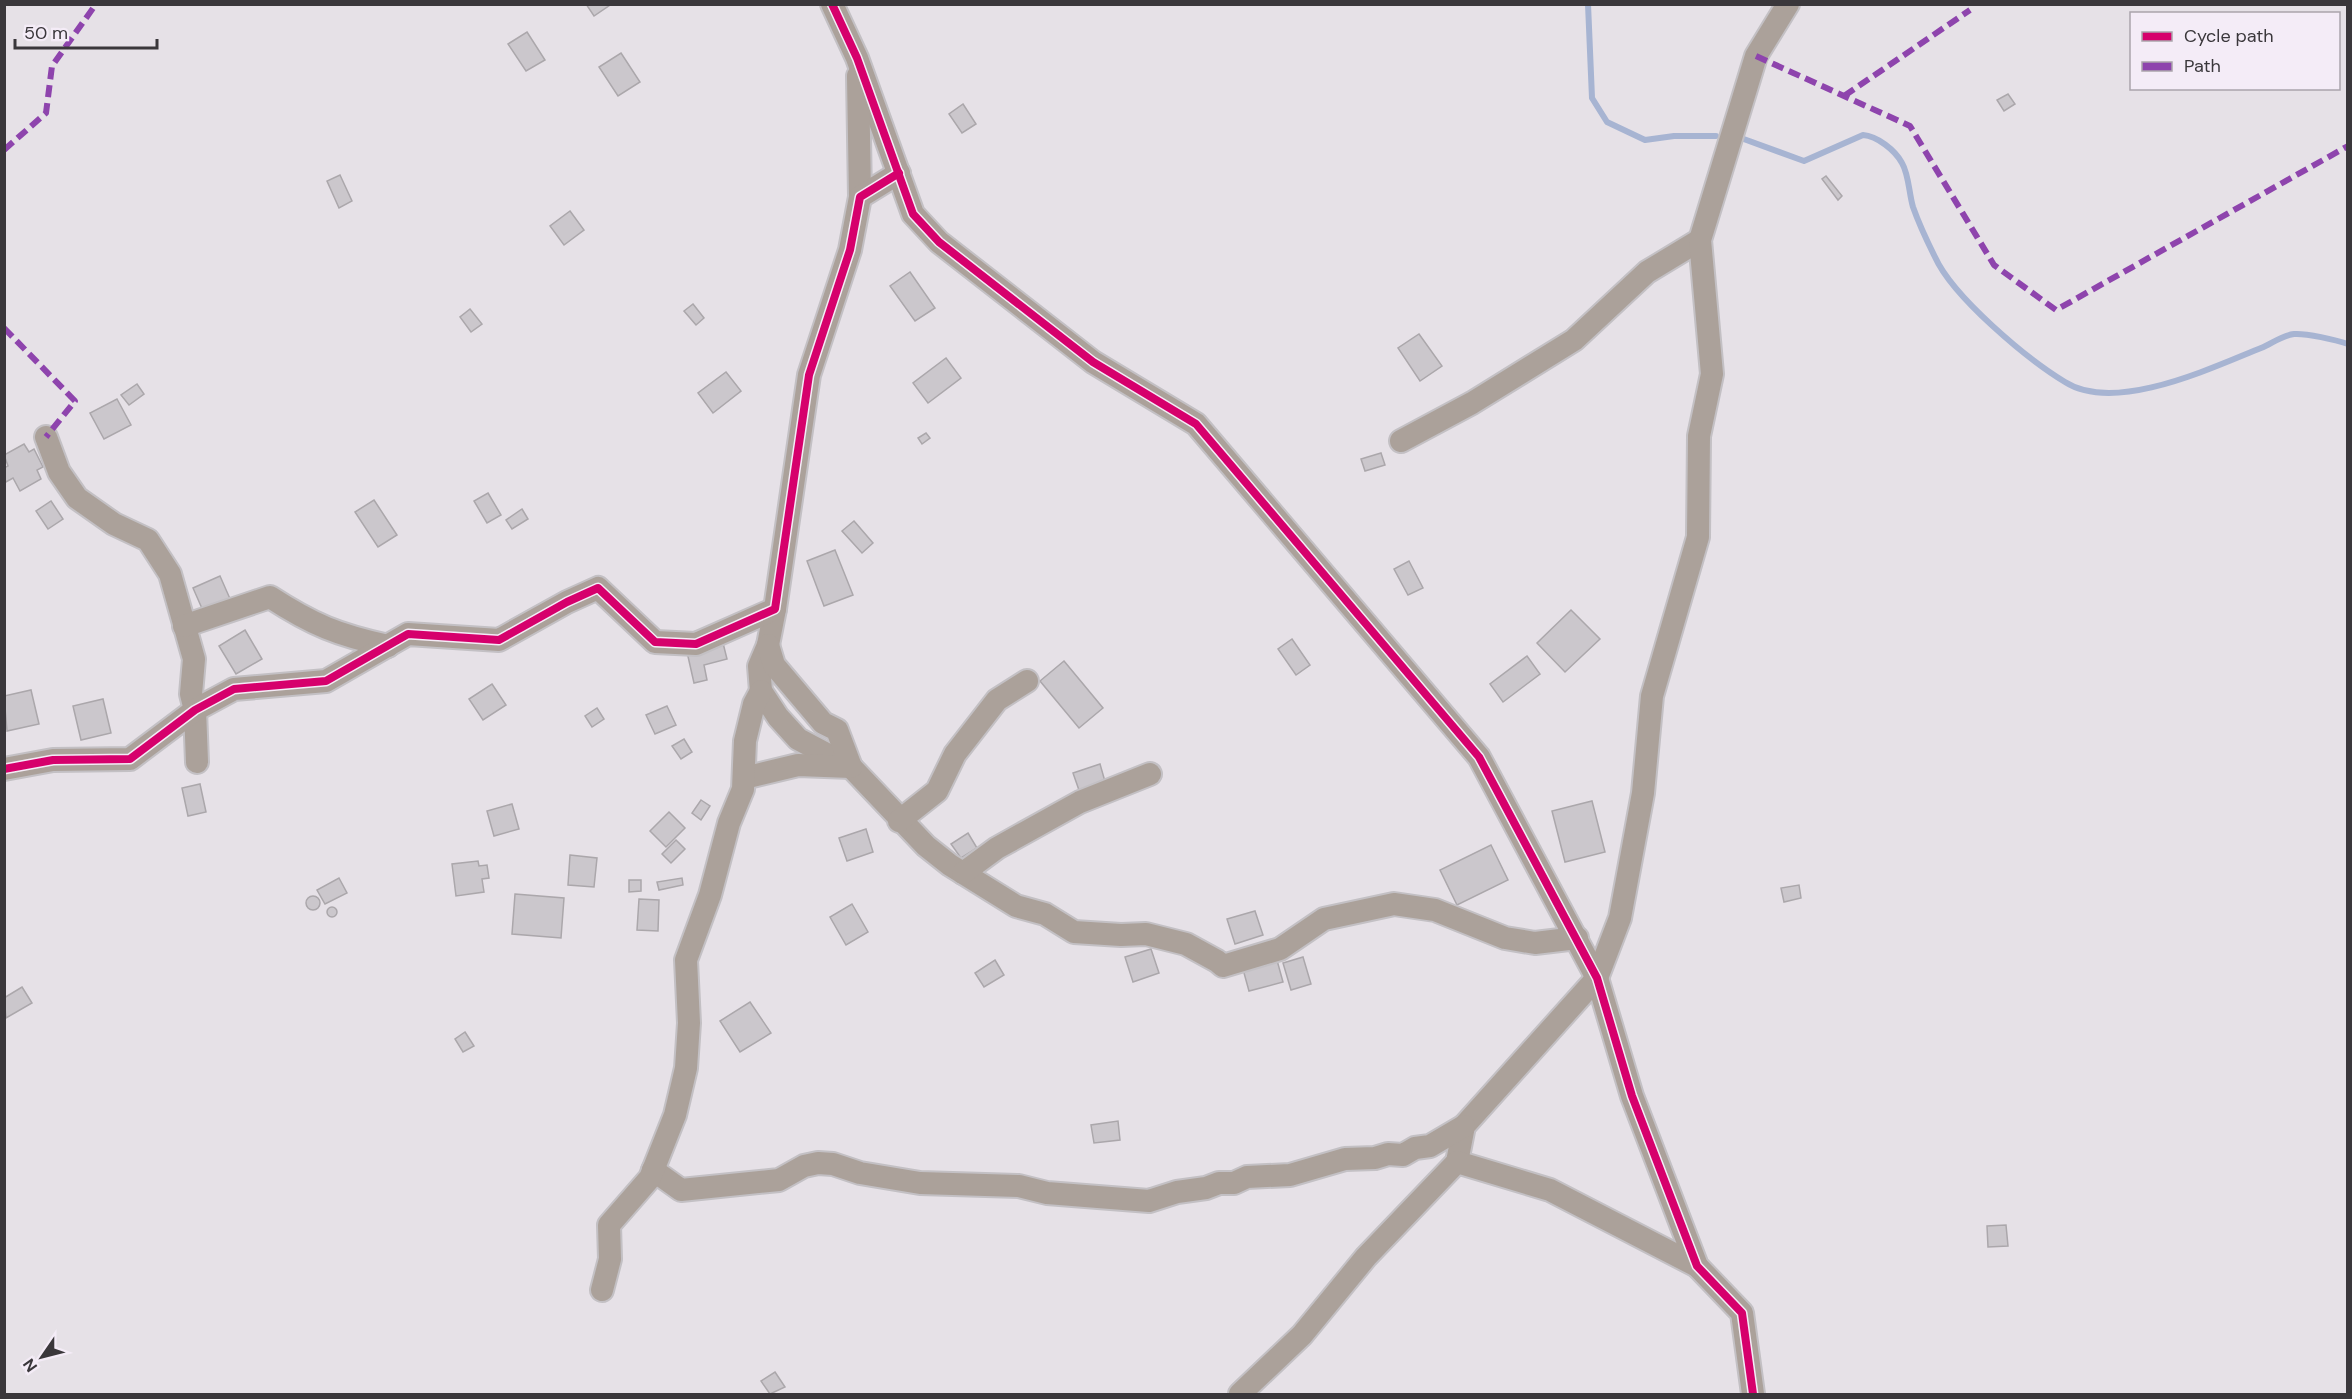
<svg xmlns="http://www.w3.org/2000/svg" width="2352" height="1399" font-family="'DM Sans',sans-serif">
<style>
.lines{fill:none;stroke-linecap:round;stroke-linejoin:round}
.stream{stroke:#a7b4d2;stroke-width:6}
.building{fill:#cbc7cc;stroke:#aba7ab;stroke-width:1.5}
.minor-casing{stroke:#c3c0c4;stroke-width:26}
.minor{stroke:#aba19a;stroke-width:22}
.quiet{stroke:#8e44ad;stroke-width:6;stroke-dasharray:12 6;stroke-linecap:butt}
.cycleway-casing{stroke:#f4ecf7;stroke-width:11}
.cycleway{stroke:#d6006c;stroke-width:8}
</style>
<rect width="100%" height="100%" fill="#e6e1e7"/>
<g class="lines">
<!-- stream -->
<g class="stream">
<polyline points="1588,4 1592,98 1607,122 1645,140 1674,136 1716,136"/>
<path d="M1741,138L1804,161L1863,135C1877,136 1895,150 1902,163C1909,175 1909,194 1913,207C1919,224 1927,241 1935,257C1953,297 2027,359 2065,382C2115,414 2211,368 2261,348C2271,344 2283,335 2294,334C2306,333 2336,340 2348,344"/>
</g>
</g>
<!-- building -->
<g class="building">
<polygon points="586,4 610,4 610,5 594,16"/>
<polygon points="527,32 545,60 526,71 508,44"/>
<polygon points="621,53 640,82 618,96 599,67"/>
<polygon points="2008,94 2015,104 2004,111 1997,100"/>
<polygon points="963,104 976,124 962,133 949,114"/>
<polygon points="340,175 352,201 339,208 327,181"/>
<polygon points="1826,176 1842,196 1838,200 1822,179"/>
<polygon points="570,211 584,230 564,245 550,226"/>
<polygon points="910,272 935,308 915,321 890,286"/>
<polygon points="693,304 704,318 696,325 684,311"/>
<polygon points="470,309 482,324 471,332 460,317"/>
<polygon points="1419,334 1442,366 1420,381 1398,348"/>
<polygon points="946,358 961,378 928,403 913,383"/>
<polygon points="726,372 741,391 713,413 698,393"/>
<polygon points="137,384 144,394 129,405 121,395"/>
<polygon points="117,399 131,425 104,439 90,413"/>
<polygon points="926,433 930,438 922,444 918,438"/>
<polygon points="24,444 29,452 34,449 43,467 37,470 41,479 20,491 13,478 6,482 4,478 4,468 8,466 4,455"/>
<polygon points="1381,453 1385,465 1365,471 1361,459"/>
<polygon points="488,493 501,515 487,523 474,501"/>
<polygon points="374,500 397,535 378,547 355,512"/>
<polygon points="51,501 63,519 48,529 36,511"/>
<polygon points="522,509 528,519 512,529 506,520"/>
<polygon points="854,521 873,543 862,553 842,531"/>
<polygon points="835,550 853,595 824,606 807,561"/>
<polygon points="1409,561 1423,588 1408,595 1394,569"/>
<polygon points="220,576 231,601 204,613 193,588"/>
<polygon points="1571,610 1600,639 1565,672 1537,643"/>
<polygon points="245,630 262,659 236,674 219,646"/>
<polygon points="1292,639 1310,665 1296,675 1278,649"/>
<polygon points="723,643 727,659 704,665 707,680 694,683 687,652"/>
<polygon points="1527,656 1540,674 1503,702 1490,684"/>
<polygon points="1064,661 1103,708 1079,728 1040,681"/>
<polygon points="492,684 506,705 483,720 469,699"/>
<polygon points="31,690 39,724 7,731 4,696"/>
<polygon points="103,699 111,733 81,740 73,706"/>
<polygon points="667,706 676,725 655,734 646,715"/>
<polygon points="597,708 604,719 592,727 585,716"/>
<polygon points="684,739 692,752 681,759 672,746"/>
<polygon points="1100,764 1106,785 1080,793 1073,773"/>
<polygon points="200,784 206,812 188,816 182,788"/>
<polygon points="701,800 710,806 701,820 692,813"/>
<polygon points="1592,801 1605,852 1565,862 1552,811"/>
<polygon points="512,804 519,829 494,836 487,811"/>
<polygon points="669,812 685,828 666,847 650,831"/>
<polygon points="866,829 873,852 847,861 839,838"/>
<polygon points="968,833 977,848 961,858 951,844"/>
<polygon points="676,840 685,849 671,863 662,854"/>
<polygon points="1491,845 1508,880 1457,905 1440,870"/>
<polygon points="570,855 597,858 594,887 568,885"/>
<polygon points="478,861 479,866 487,865 489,878 482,879 484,892 456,896 452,864"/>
<polygon points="339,878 347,893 325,904 317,890"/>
<polygon points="682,878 683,885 659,890 657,882"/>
<polygon points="629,880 641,880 641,891 629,892"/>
<polygon points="1799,885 1801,898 1784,902 1781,888"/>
<polygon points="515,894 564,898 561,938 512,934"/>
<circle cx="313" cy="903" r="7"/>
<polygon points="639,899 659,900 658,931 637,930"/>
<polygon points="852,904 868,932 846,945 830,917"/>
<circle cx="332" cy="912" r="5"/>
<polygon points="1255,911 1263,935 1235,944 1227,919"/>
<polygon points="1151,949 1159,973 1133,982 1125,957"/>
<polygon points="1275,953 1283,982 1249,991 1241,962"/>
<polygon points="1303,957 1311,984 1291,990 1283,963"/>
<polygon points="995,960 1004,975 984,987 975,973"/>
<polygon points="22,987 32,1003 6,1018 4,998"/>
<polygon points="750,1002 771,1033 740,1052 720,1021"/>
<polygon points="465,1032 474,1046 463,1052 455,1039"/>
<polygon points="1118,1121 1120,1140 1094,1143 1091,1125"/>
<polygon points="2006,1225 2008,1246 1988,1247 1987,1226"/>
<polygon points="775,1372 785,1387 770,1394 761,1381"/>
</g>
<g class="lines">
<!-- minor casing -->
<g class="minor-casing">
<g id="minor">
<polyline points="832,4 857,58 913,214 939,242 1093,362 1196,424 1479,757 1597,978 1632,1096 1697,1266 1742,1313 1753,1394"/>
<polyline points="858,76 860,197"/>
<polyline points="46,437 59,472 77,498 114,524 148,540 170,574 194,659 191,694 195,710 197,762"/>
<polyline points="1401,441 1472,403 1574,340 1647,272 1700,240"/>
<polyline points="775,609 768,645 759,666 761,691 778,717 798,739 851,767 926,846 950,865 1016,906 1045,914 1074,932 1121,935 1146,934 1186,944 1217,961 1223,966 1280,949 1324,919 1394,904 1435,910 1505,938 1535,943 1577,938"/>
<path d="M184,626L270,597C313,625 338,635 388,646"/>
<polyline points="4,769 53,760 130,759 195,710 234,689 326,681 408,634 499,640 567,602 598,588 655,642 696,644 775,609 809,375 850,250 860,197 899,173"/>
<polyline points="744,778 798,765 851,767 837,730 823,723 774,665 768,645"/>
<polyline points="899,821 937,791 955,754 997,700 1027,681"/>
<polyline points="963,873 997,848 1080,802 1150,774"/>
<polyline points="1457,1162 1464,1126 1597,978 1620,918 1643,793 1652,696 1698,537 1699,436 1712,374 1700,240 1756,56 1788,4"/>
<polyline points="653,1170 681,1190 779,1180 804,1166 818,1163 833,1164 860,1173 920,1183 1019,1186 1047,1193 1149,1201 1177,1192 1206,1188 1219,1183 1234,1183 1247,1177 1290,1175 1345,1159 1375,1158 1388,1154 1403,1155 1415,1148 1430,1146 1464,1126"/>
<polyline points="602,1290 610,1259 609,1225 650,1178 675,1115 686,1068 689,1023 686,960 710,895 729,823 743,789 745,741 754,704 761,691"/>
<polyline points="1240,1394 1302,1335 1366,1257 1457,1162 1550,1190 1697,1266"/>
</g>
</g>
<!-- minor -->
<use href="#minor" class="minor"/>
<!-- quiet -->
<g class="quiet">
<polyline points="1756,56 1910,126 1994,265 2056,310 2348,146"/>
<polyline points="1844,96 1970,10"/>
<polyline points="4,150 46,113 52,66 96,4"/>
<polyline points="4,328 75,401 46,437"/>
</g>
<!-- cycleway casing -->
<g class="cycleway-casing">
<g id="cycleway">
<polyline points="832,4 857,58 913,214 939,242 1093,362 1196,424 1479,757 1597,978 1632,1096 1697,1266 1742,1313 1753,1394"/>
<polyline points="4,769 53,760 130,759 195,710 234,689 326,681 408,634 499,640 567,602 598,588 655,642 696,644 775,609 809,375 850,250 860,197 899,173"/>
</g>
</g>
<!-- cycleway -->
<use href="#cycleway" class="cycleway"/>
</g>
<!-- border -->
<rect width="2352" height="1399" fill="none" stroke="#3a373b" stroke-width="12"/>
<!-- legend -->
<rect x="2130" y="12" width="210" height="78" fill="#f4ecf7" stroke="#aaa4ac" stroke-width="1.5"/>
<rect x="2142" y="32" width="30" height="9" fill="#d6006c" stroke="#aaa4ac" stroke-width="1.5"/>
<text x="2184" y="42" font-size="18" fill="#3a373b">Cycle path</text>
<rect x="2142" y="62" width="30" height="9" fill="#8e44ad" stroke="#aaa4ac" stroke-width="1.5"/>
<text x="2184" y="72" font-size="18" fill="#3a373b">Path</text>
<!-- north arrow -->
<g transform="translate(42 1357) rotate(235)" stroke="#f4ecf7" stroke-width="4.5" paint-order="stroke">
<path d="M0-4.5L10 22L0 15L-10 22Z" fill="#3a373b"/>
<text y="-9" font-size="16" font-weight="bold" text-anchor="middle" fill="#3a373b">N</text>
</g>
<!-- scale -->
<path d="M15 39v9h142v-9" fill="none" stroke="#3a373b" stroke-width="3"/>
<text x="24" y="39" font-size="18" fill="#3a373b" stroke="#f4ecf7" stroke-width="4.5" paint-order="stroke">50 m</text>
</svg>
